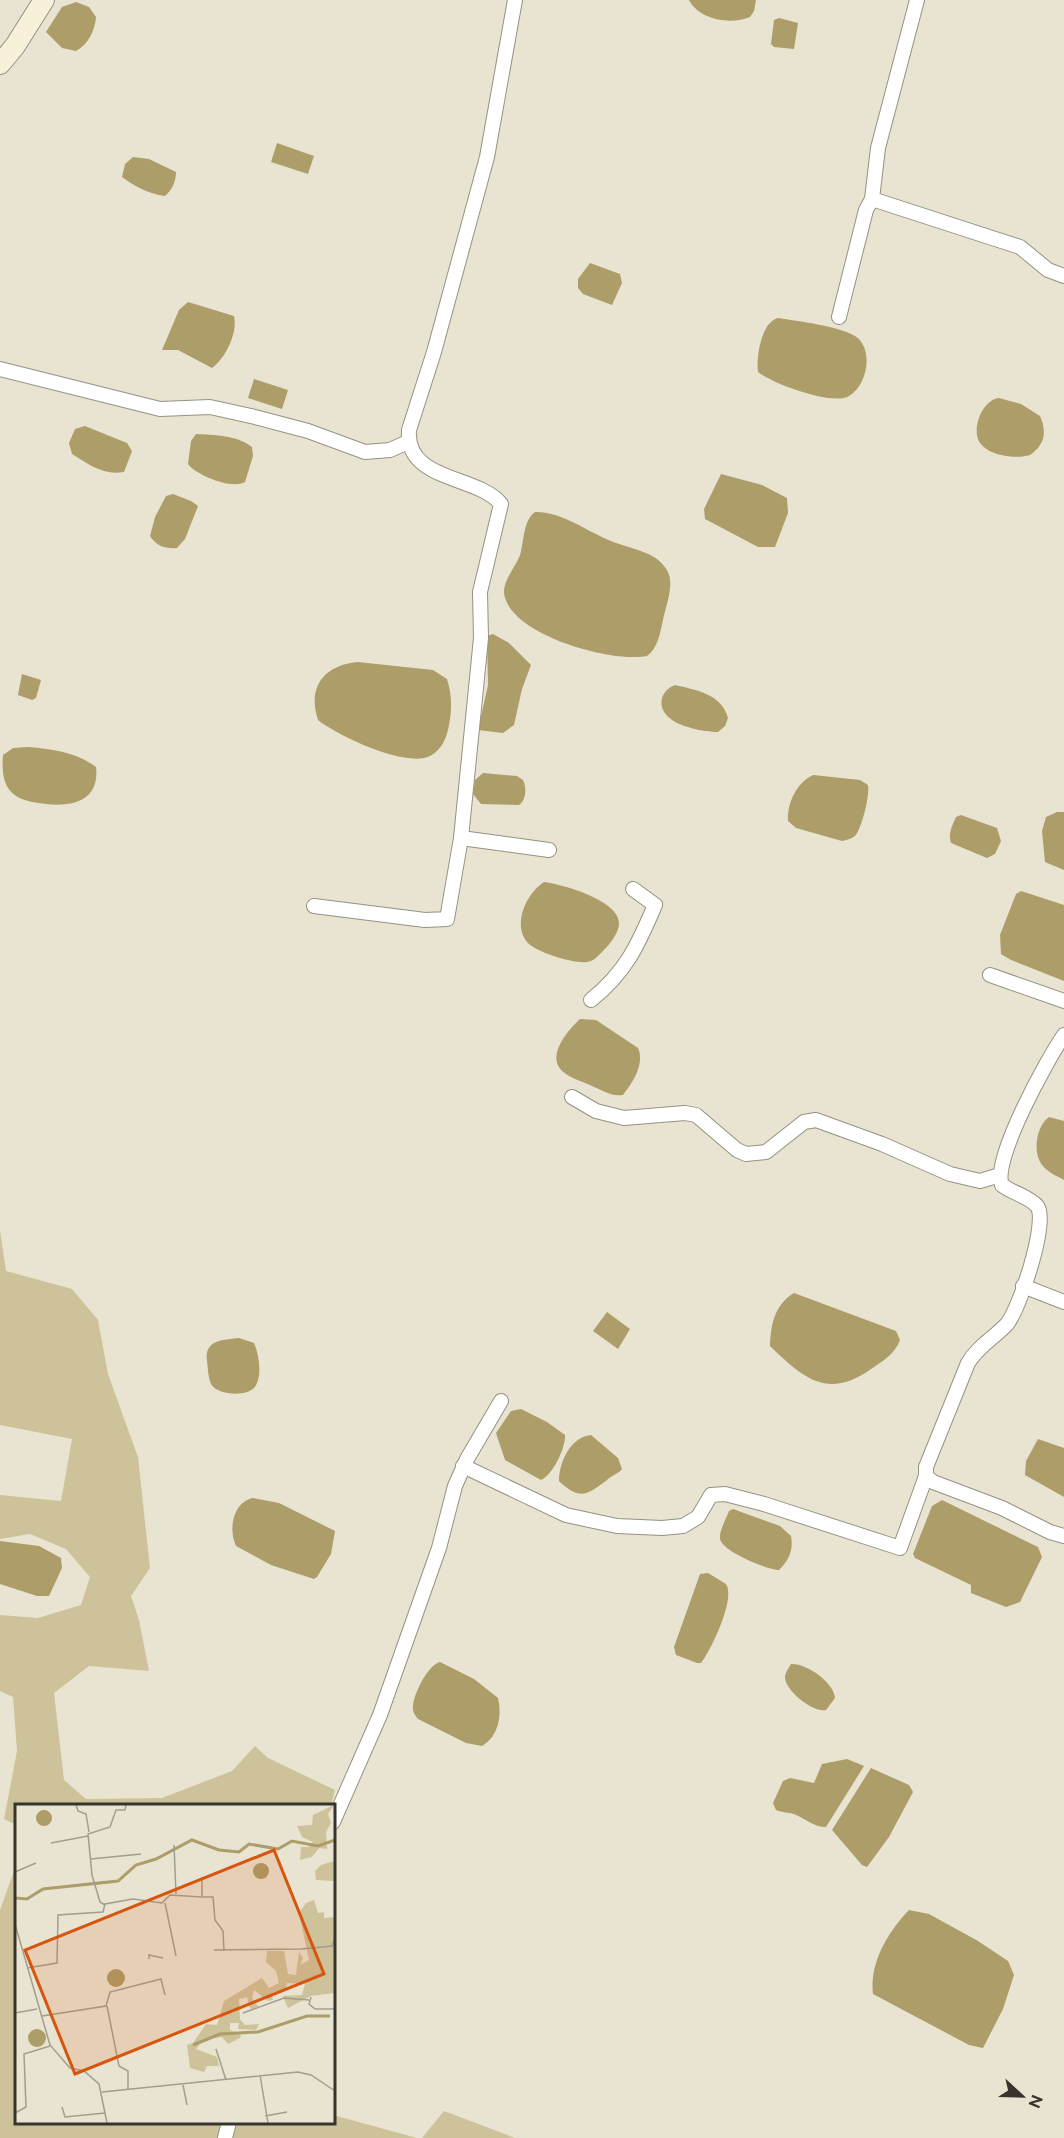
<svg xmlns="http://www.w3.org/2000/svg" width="1064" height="2138" font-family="Raleway,sans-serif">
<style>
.green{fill:#cec29a}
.water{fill:#ac9d69}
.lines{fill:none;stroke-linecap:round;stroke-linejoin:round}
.minor-casing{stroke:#969180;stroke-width:16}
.secondary-casing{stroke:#969180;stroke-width:22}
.minor{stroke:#fff;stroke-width:14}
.secondary{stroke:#f8f1da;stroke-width:20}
.inset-river{fill:none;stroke:#ac9d69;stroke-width:3}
.inset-road{fill:none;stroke:#a19e90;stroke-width:1.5}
.view{fill:#d6550f;fill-opacity:0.15;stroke:#d6550f;stroke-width:3}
.inset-edge{fill:none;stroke:#36342d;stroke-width:3}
</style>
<rect width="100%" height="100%" fill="#e9e4d2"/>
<!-- green -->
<g class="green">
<polygon points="0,1230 6,1271 72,1289 98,1320 108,1374 138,1457 150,1568 131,1596 139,1620 149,1671 89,1666 54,1693 64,1780 86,1799 162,1798 232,1771 255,1746 268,1758 335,1790 331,1805 16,1805 16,1825 4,1819 17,1751 13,1697 0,1691 0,1615 38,1618 81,1605 90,1577 66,1549 30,1534 0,1539 0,1495 61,1501 72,1439 0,1425"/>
<polygon points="14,1871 16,1872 16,2122 333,2122 333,2115 417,2138 0,2138 0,1910"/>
<polygon points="444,2111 515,2138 422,2138"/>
</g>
<!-- water -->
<g class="water">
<path d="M689,0H756L754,11L750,17C731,25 699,20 689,0Z"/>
<path d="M76,2L89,7L96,17C95,30 88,45 76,51L62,48L46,32L62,7Z"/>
<polygon points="779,18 798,23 794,49 774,47 771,44 774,20"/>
<polygon points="277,143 314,156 308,174 271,162"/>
<path d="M133,157L149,159L176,172C176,181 172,190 165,196C149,194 134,186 122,177L125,164Z"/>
<polygon points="590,263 620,274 622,283 612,305 583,294 578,288 578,279"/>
<path d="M188,302L234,316C238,332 226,358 212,368L178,350H162L179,310Z"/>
<path d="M778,318C797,321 839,326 855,336C874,348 868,385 849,396C833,406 773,384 758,372C756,358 761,322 778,318Z"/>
<polygon points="254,379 288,390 282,409 248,398"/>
<path d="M999,398L1021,404L1040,416C1047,432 1045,445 1030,455C1015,460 979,455 977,435C975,421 984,400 999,398Z"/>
<path d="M85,426L127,443L132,451L124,472C104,476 88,464 72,454L69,443L75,429Z"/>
<path d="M196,434C214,435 237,435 252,447L253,456L245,482C232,490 196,475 188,464L191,441Z"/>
<polygon points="721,474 762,485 787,498 788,513 775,547 758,547 705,519 704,509"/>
<path d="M173,494L191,501L198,506L185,539L177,548C166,549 156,546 150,536L155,517L166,496Z"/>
<path d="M535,512C561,511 588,532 611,541C630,549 656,551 667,570C675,584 666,605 663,620C660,633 658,648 647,656C612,663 509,635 504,593C503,581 516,566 520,555C524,543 523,520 535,512Z"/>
<polygon points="493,634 509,643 531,665 522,689 514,725 503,733 478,730 488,685 487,636"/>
<path d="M358,662L433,670L447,679C452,694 452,710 449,725C447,737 442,750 430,756C406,768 338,736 318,720C307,687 324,665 358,662Z"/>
<polygon points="22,674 41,680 36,698 32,700 18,695"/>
<path d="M675,685C696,690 722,694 728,718L725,726L718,732C701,732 656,724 662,698C664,692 669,687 675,685Z"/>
<path d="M28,747C52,749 76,752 96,767C100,801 72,807 46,804C13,801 0,791 3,755L13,748Z"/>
<path d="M483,773L517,776L523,780C527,788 526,800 519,805L481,804L473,794L475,780Z"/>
<path d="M813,775L860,780L868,785C870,795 862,828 855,836C851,839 846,840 842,841L796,828L788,821C787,804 796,783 813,775Z"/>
<polygon points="1057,812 1064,812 1064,870 1045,862 1042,831 1046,817"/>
<path d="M961,815L997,828L1001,841L995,854L987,858L951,843C948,833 952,826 956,817Z"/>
<path d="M544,882C562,884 622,901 619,925C617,936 609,945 602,952C597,957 594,961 587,962C574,964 535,952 527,942C512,923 527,893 544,882Z"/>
<polygon points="1021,891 1064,905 1064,981 1011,960 1001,954 1000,935 1016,894"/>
<path d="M580,1019L596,1020L638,1048C645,1064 633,1082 623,1095C612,1097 602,1090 592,1086C584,1082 573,1079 566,1074C543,1059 567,1031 580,1019Z"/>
<path d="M1049,1117L1064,1121V1180C1057,1176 1049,1173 1043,1166C1032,1154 1036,1126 1049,1117Z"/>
<path d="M794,1293L896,1331L900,1340C895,1354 883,1361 871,1369C828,1400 803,1378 770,1346C771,1325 774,1305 794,1293Z"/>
<polygon points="607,1312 630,1329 618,1349 593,1331"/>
<path d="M239,1338L254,1343C259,1354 263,1378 254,1388C245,1397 217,1395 211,1384C208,1377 208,1368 207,1361C204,1339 224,1340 239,1338Z"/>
<path d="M521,1409L547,1422L565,1435C566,1447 553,1475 541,1480L505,1460L496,1433L511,1411Z"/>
<path d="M591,1435L618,1458L622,1469C618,1474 612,1475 607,1480C587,1495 580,1501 559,1481C559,1463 570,1437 591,1435Z"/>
<polygon points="1038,1439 1064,1448 1064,1497 1025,1475 1026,1461"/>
<path d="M253,1498L279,1503L335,1531L331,1554L317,1577L314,1579L271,1565L236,1546C228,1529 233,1502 253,1498Z"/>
<polygon points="942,1500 1038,1547 1042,1557 1020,1602 1006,1607 971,1593 971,1585 915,1558 913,1554 932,1506"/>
<path d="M733,1509L780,1526L791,1536C794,1550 788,1561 779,1570C766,1569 723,1552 720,1539C719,1531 726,1519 729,1511Z"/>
<polygon points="0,1541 39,1546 61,1558 62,1568 49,1596 37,1596 0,1584"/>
<path d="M708,1573L726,1584C736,1598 711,1650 701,1663H697L676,1655L674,1647L700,1574Z"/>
<path d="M440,1662L474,1679L498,1698C502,1715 499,1736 482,1746L466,1743L418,1719C415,1715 412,1711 413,1706C414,1693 428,1665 440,1662Z"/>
<path d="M791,1664C806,1663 834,1682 835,1698L826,1710C813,1713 786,1691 785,1678C785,1673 788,1669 791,1664Z"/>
<path d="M847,1759L864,1766L826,1827C814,1827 806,1819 794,1814C788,1812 783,1813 776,1810L773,1803L783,1781L790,1778L814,1783L822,1764Z"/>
<polygon points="871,1768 909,1785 913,1792 889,1837 867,1867 862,1865 832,1830"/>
<path d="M909,1910L929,1914L978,1941L1008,1961L1014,1975L1003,2009L983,2048L969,2045L873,1994C869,1963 888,1932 909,1910Z"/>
</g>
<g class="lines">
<!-- minor casing -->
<g class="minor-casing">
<g id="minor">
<polyline points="917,0 878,148 872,199 1020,247 1048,270 1064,276"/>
<polyline points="839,317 866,210 872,199"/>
<polyline points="0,369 160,409 210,407 255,417 308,431 365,452 390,450 408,442"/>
<polyline points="461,838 549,850"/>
<path d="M314,906L425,920L447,919L461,838L481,638L480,592L501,504C478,475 405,482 409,430L434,352L487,157L515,0"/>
<polyline points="990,975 1064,1001"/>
<path d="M591,1000C626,972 638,945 655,905L633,889"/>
<path d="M1064,1035C1048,1058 991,1161 1002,1185C1012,1193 1030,1197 1037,1206C1049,1221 1019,1310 1007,1324C994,1338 978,1346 968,1363L926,1467V1476L933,1482L1002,1508L1050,1532L1064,1536"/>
<polyline points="572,1097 596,1111 624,1118 685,1113 696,1115 737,1150 746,1154 766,1152 804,1122 816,1120 882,1144 950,1174 980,1181 1000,1175"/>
<polyline points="1023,1286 1064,1302"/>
<polyline points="463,1466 566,1515 617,1526 662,1528 683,1526 698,1517 711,1495 725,1494 764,1504 900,1548 926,1476"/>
<polyline points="333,1822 380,1715 439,1548 455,1486 467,1459 501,1401"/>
<polyline points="225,2138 229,2122"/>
</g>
</g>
<!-- secondary casing -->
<g class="secondary-casing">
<polyline id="secondary" points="0,64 15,46 44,0"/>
</g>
<!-- minor -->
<use href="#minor" class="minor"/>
<!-- secondary -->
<use href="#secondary" class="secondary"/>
</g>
<!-- overview -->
<g transform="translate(15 1804)">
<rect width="320" height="320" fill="#e9e4d2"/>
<path d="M319,1L313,10L316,19L311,28L312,45L304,44L297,53L285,56L286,43H293L298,38L287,33L282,22L297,21L298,11ZM319,57V77L301,76L300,67L306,61ZM299,96L303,109L309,108V114L319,113V106V189L296,192L273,204L268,192L287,191L290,180L272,179L271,184L257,189L258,196L253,197L239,186L237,194L244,203L235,205L232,193L224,195L225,215L230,221L244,220L241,226L223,225L224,219H215V226L226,231L225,234L213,240L207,233L189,235L181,245L202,253L204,262H192L189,268L175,264L172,241L178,239L191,220L202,221L209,197L247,174L254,184L264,179L261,167L251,158L252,147H269L273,170L281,171L284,148L288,154L285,161L294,156L284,109L291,99Z" fill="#cec29a"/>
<path d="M21 14a8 8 0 1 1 16 0a8 8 0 1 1-16 0ZM238 67a8 8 0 1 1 16 0a8 8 0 1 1-16 0ZM92 174a9 9 0 1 1 18 0a9 9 0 1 1-18 0ZM13 234a9 9 0 1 1 18 0a9 9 0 1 1-18 0Z" fill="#ac9d69"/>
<path class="inset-river" d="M0,94L12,95L28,85L103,77L121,61L141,55L177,36L204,46L224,48L234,40L263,45L277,37L303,42L320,36M178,241L205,230L243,228L292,212H315"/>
<path class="inset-road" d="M61,1L63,7L71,10L74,28M36,39L73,32M159,41L161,90M76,55L126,50M0,68L21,59M188,93H198L200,116L208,127L209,147M150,99L161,152M90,101L85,98L77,71L73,30L95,23L101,6H110L111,1M0,120L35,241L55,264L69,267L84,280L92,319M199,146L286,145L317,142L320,134M134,155V151L148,154M12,164L42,159L43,111L88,108L90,100L118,95L147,99L155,91L187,93V73M296,193L294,200L300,205H320M92,202L104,262L113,267V286M0,209L22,205M228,209L269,194L294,196M27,212L91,202L95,188L146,175L150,191M201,245L211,276M245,271L253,319M168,281L172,301M87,288L283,268L296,271L320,287M47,303L50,313L90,309M0,309L11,303L9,250L35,242M250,312L272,308"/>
<path class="view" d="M259,46L309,170L60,270L10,146Z"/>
<rect width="320" height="320" class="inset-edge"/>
</g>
<!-- north arrow -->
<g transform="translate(1022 2096) rotate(112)" stroke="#e9e4d2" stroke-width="4.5" paint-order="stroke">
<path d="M0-4.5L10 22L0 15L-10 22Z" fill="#36342d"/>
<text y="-9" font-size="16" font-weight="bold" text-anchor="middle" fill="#36342d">N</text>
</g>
</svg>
